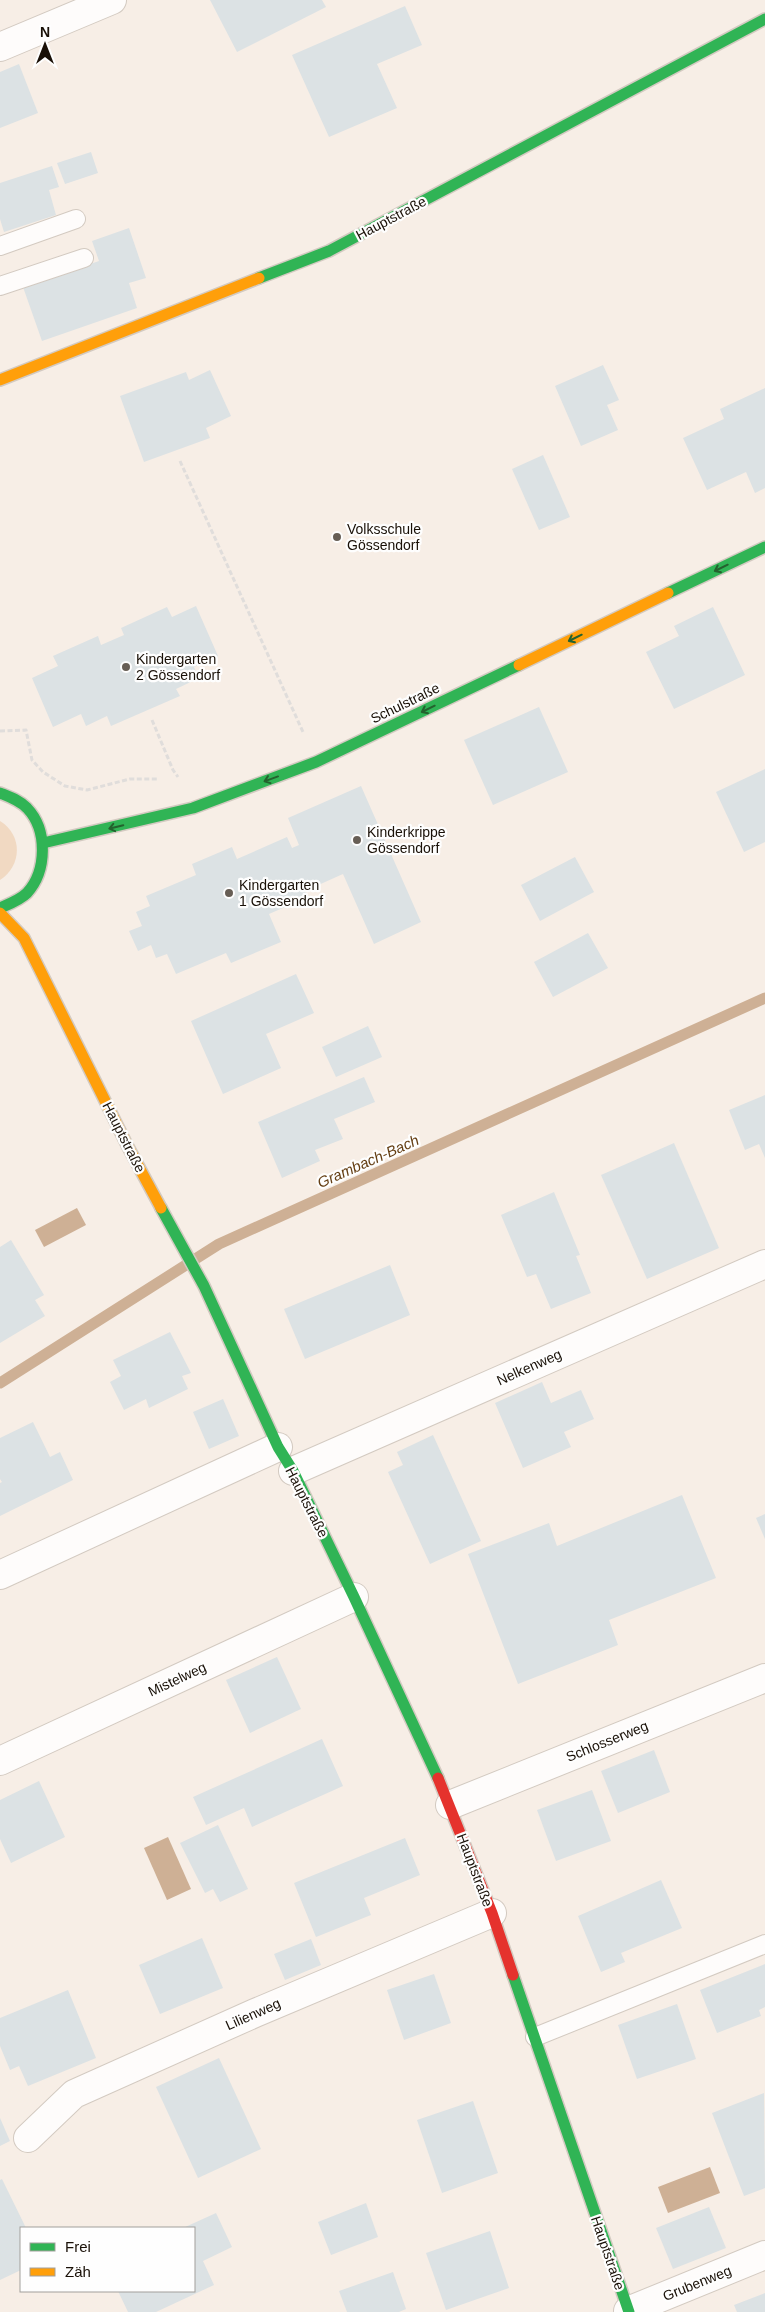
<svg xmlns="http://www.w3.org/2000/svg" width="765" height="2312" font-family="Helvetica,sans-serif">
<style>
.green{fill:#f1d9c2}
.water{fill:#ceb095}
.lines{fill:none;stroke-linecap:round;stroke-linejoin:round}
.stream{stroke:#ceb095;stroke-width:11}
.building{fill:#dce2e4}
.lane-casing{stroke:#d3cac1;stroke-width:20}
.street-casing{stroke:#d3cac1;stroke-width:30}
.fast-casing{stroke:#d3cac1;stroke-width:14}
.slow-casing{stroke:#d3cac1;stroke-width:14}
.jam-casing{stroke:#d3cac1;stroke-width:14}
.path{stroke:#e0dddb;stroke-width:3;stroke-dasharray:5 2.5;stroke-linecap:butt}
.lane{stroke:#fefcfb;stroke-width:18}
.street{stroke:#fefcfb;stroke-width:28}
.fast{stroke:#30b455;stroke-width:11}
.slow{stroke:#ff9f0a;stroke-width:11}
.jam{stroke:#e5322d;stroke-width:11}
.oneway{stroke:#24622e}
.poi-dot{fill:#675e55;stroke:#fefefe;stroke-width:2}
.labels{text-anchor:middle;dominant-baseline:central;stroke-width:4.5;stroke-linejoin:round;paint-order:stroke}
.street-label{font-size:14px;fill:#191007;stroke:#fefefe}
.poi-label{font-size:14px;fill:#191007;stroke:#fefefe;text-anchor:start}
.water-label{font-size:15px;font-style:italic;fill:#643e13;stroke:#fefefe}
</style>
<rect width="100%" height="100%" fill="#f7eee6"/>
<!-- green -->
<path class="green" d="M0,821C23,835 22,866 0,880Z"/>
<!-- water -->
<g class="water">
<polygon points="77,1208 86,1225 44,1247 35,1230"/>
<polygon points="168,1837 191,1889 167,1900 144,1848"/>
<polygon points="710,2167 720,2193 668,2213 658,2187"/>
</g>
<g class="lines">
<!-- stream -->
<polyline class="stream" points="0,1383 219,1244 765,998"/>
</g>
<!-- building -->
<g class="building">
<polygon points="210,0 322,0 326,7 237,52"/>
<polygon points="405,6 422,45 377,64 397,108 329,137 292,55"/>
<polygon points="19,64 38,113 0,128 0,72"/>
<polygon points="91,152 98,173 65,184 57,163"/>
<polygon points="52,166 59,187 49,190 56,215 4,232 0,219 0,183"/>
<polygon points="129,228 146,278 129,283 137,308 42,341 23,287 99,261 92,241"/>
<polygon points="603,365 619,400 607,405 618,430 581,446 555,386"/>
<polygon points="210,370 231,416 206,428 210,438 144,462 120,396 186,372 189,380"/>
<polygon points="765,388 765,488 755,493 746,472 707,490 683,438 724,419 720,409"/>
<polygon points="543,455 570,517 539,530 512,469"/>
<polygon points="196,606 218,656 194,667 199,678 176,689 180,696 111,726 107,716 86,726 81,714 53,727 32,678 58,666 53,656 98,636 101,645 124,635 121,628 167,607 172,617"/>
<polygon points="713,607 745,675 674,709 646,652 679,636 674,626"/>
<polygon points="539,707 568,772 493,805 464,740"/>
<polygon points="765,769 765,842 744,852 716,792"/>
<polygon points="361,786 421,922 374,944 343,874 305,891 308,897 269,914 281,942 231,963 226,953 176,974 167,954 156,958 151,945 138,951 129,931 142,926 136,912 150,906 146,896 196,875 192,864 232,847 237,859 287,837 292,848 299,845 288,818"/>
<polygon points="575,857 594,892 540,921 521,885"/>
<polygon points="588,933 608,968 553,997 534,962"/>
<polygon points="296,974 314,1013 266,1034 281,1068 223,1094 191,1021"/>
<polygon points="368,1026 382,1057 336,1077 322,1047"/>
<polygon points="364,1077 375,1102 334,1119 343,1139 315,1150 320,1161 282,1178 258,1122"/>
<polygon points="765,1095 765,1158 759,1144 745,1150 729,1110"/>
<polygon points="674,1143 719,1248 647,1279 601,1175"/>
<polygon points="554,1192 580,1255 576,1256 591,1293 551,1309 536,1274 527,1277 501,1215"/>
<polygon points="11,1240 44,1295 35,1300 45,1316 0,1343 0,1247"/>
<polygon points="390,1265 410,1315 305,1359 284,1309"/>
<polygon points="170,1332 191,1373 182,1376 188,1389 149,1408 146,1399 124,1410 110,1382 121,1376 113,1360"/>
<polygon points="542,1382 551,1403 581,1390 594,1419 564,1432 571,1447 523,1468 495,1403"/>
<polygon points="223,1399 239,1436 209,1449 193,1412"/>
<polygon points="33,1422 50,1457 60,1452 73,1480 0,1516 0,1483 2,1482 0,1479 0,1438"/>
<polygon points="433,1435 481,1541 430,1564 388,1472 403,1465 397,1452"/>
<polygon points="682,1495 716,1578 609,1620 618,1645 518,1684 468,1554 549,1523 557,1546"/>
<polygon points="765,1514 765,1539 756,1518"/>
<polygon points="277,1657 301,1709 250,1733 226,1680"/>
<polygon points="322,1739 343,1786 252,1827 244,1808 206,1825 193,1797"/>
<polygon points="654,1750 670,1792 618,1813 601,1771"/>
<polygon points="39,1781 65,1837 11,1863 0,1839 0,1800"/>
<polygon points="592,1790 611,1841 556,1861 537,1810"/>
<polygon points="218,1825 248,1889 220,1902 213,1889 205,1893 180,1843"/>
<polygon points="405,1838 420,1875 364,1898 371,1915 316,1937 294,1883"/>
<polygon points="661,1880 682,1928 621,1953 625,1962 601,1972 578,1916"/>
<polygon points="202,1938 223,1988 160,2014 139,1965"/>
<polygon points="311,1939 321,1965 285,1980 274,1954"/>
<polygon points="765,1964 765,2007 759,2010 761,2016 717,2033 700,1990"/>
<polygon points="434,1974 451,2023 404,2040 387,1990"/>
<polygon points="68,1990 96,2058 28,2086 19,2066 10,2070 0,2046 0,2018"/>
<polygon points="677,2004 696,2059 637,2079 618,2025"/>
<polygon points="219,2058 261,2149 198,2178 156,2087"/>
<polygon points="764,2093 765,2188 744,2196 712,2113"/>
<polygon points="473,2101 498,2173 442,2193 417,2120"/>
<polygon points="0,2118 10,2141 0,2146"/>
<polygon points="2,2179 26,2228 21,2228 21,2270 0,2280 0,2180"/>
<polygon points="366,2203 378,2237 331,2255 318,2222"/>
<polygon points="709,2207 726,2248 673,2269 656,2228"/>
<polygon points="216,2213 232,2247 203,2261 214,2285 156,2312 128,2312 118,2291 194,2291 194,2228 183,2228"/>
<polygon points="490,2231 509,2288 446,2310 426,2253"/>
<polygon points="393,2272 406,2309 399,2312 347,2312 339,2291"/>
<polygon points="765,2293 765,2312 737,2312 734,2305"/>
</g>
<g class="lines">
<!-- lane casing -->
<g class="lane-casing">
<g id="lane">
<polyline points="0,246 76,219"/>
<polyline points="0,286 84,258"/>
<polyline points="535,2037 765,1944"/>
</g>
</g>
<!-- street casing -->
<g class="street-casing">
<g id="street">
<polyline points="0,47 112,0"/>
<polyline points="293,1471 765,1264"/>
<polyline points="0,1575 278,1447"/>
<polyline points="0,1761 354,1597"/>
<polyline points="450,1805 765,1678"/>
<polyline points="28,2138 74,2094 255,2013 492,1913"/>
<polyline points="628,2311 765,2255"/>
</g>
</g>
<!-- fast casing -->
<g class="fast-casing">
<g id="fast">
<polyline points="259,278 329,251 765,19"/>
<polyline points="668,593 765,547"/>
<path d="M0,793C10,797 19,800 27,808C48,830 47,871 27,893C20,900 9,904 0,908"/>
<polyline points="43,843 193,808 316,762 519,665"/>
<polyline points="161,1208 204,1286 278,1447 293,1471 354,1597 438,1778"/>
<polyline points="513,1975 629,2312"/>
</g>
</g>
<!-- slow casing -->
<g class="slow-casing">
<g id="slow">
<polyline points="0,380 259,278"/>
<polyline points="519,665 668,593"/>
<polyline points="0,913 24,938 127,1145 161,1208"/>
</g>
</g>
<!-- jam casing -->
<g class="jam-casing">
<polyline id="jam" points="438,1778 492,1913 513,1975"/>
</g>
<!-- path -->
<g class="path">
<polyline points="180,461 303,732"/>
<polyline points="152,720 173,770 178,777"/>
<polyline points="0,731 26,730 32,760 43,772 65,786 87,790 130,779 157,779"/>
</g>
<!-- lane -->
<use href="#lane" class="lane"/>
<!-- street -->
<use href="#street" class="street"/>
<!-- fast -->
<use href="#fast" class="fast"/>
<!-- slow -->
<use href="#slow" class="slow"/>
<!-- jam -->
<use href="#jam" class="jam"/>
</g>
<!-- one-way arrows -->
<defs><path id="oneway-shaft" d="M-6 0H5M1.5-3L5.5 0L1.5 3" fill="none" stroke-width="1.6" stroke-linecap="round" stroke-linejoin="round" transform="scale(1.25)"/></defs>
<g class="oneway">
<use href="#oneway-shaft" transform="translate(721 568) rotate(154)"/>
<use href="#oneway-shaft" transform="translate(575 638) rotate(154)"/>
<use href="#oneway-shaft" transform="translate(428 709) rotate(154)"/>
<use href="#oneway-shaft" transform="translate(271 779) rotate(160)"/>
<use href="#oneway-shaft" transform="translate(116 827) rotate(166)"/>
</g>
<!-- markers -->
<g class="poi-dot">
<circle cx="337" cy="537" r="5"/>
<circle cx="126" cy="667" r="5"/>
<circle cx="357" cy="840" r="5"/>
<circle cx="229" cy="893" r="5"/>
</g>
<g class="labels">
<!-- street labels -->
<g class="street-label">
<text transform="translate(391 218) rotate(-28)">Hauptstraße</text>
<text transform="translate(405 703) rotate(-26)">Schulstraße</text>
<text transform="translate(124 1137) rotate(63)">Hauptstraße</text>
<text transform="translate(529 1367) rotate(-24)">Nelkenweg</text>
<text transform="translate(307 1502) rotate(63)">Hauptstraße</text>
<text transform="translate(177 1679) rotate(-25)">Mistelweg</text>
<text transform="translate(607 1741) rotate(-22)">Schlosserweg</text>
<text transform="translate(475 1870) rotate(69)">Hauptstraße</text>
<text transform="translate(253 2014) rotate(-24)">Lilienweg</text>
<text transform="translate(608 2253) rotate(71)">Hauptstraße</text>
<text transform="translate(697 2283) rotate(-22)">Grubenweg</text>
</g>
<!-- poi labels -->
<g class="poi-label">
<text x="347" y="529">Volksschule<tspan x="347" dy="16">Gössendorf</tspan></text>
<text x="136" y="659">Kindergarten<tspan x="136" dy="16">2 Gössendorf</tspan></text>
<text x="367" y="832">Kinderkrippe<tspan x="367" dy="16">Gössendorf</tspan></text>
<text x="239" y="885">Kindergarten<tspan x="239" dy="16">1 Gössendorf</tspan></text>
</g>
<!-- water labels -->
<g class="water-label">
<text transform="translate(368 1161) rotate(-24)">Grambach-Bach</text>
</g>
</g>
<!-- legend -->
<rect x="20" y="2227" width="175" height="65" fill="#fefefe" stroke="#a29f9b"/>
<rect x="30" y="2243" width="25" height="8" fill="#30b455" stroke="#a29f9b"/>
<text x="65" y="2252" font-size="15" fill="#191007">Frei</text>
<rect x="30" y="2268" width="25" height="8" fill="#ff9f0a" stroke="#a29f9b"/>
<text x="65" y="2277" font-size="15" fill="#191007">Zäh</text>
<!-- north arrow -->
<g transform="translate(45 45)" stroke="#fefefe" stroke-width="4" paint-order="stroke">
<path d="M0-4L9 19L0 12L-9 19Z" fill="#191007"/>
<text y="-8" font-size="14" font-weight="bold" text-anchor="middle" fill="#191007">N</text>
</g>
</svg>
